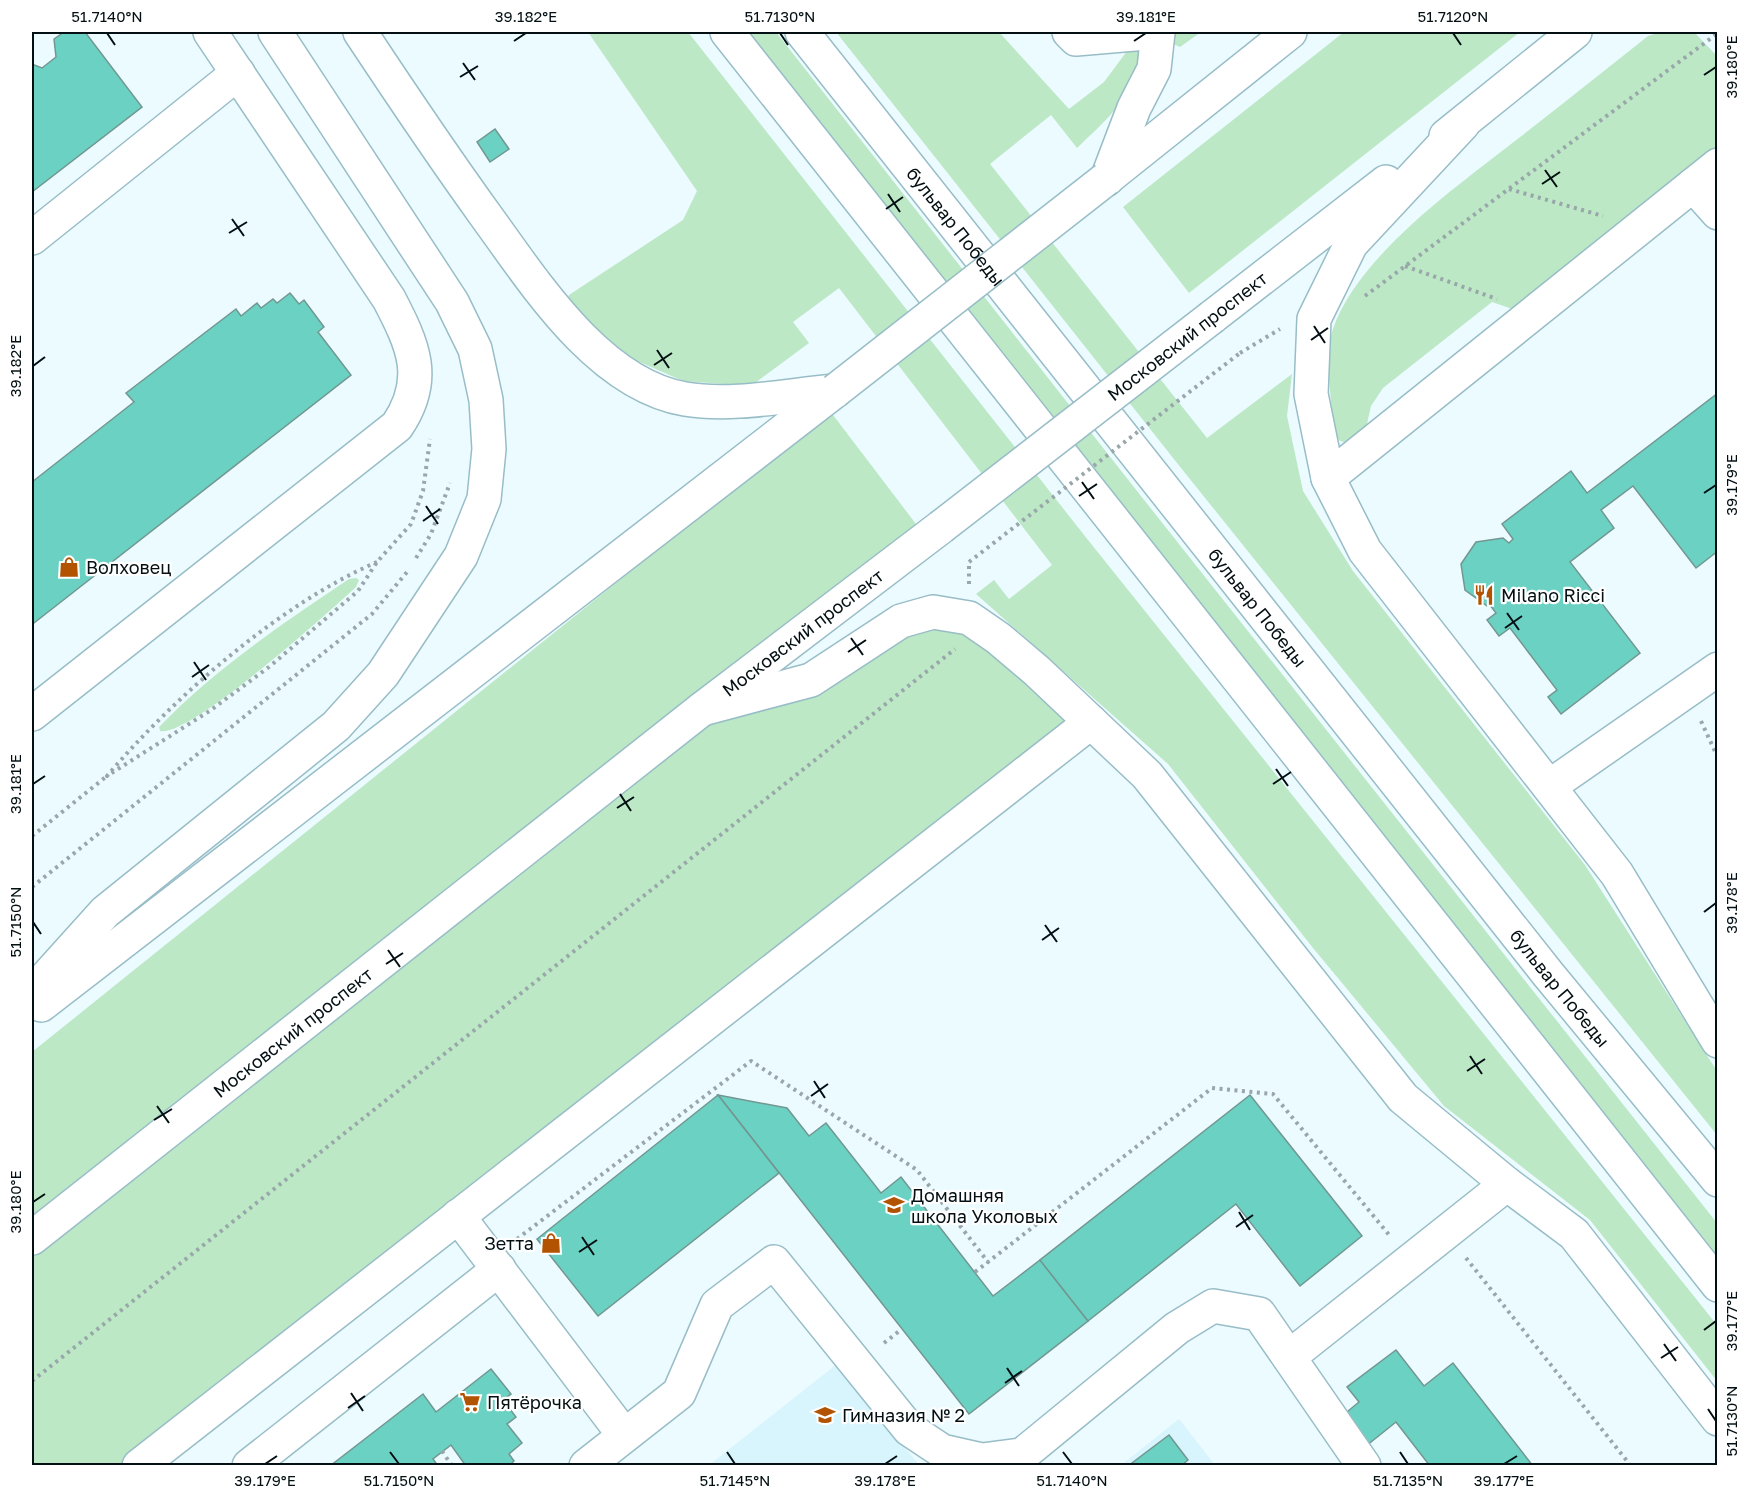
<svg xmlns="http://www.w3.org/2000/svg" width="1749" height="1497" font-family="'Golos Text',sans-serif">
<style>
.built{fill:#d8f4fd}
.green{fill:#bce8c5}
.building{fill:#6ad1c3;stroke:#729791;stroke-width:1.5}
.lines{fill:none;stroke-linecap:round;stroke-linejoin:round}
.minor-casing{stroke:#98bdc7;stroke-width:36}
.major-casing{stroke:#98bdc7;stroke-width:36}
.path{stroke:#99a6aa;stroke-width:4;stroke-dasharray:3 4.5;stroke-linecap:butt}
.minor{stroke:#fff;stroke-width:33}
.major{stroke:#fff;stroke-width:33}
.major-bridge-casing{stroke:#98bdc7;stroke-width:36;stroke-linecap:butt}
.path-bridge{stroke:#99a6aa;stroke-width:4;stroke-dasharray:3 4.5;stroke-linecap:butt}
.major-bridge{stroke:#fff;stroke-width:33}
.ticks{fill:none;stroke:#030f13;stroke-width:2}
.labels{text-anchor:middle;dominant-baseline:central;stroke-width:4.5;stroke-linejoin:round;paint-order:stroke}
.street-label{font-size:18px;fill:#030f13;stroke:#fff}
.poi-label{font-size:18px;fill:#030f13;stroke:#fff;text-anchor:start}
.neatline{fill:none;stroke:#030f13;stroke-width:2}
.ticks-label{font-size:15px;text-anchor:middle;fill:#030f13}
</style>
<rect width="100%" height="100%" fill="#ecfbff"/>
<!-- built -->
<g class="built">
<polygon points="837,1364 919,1465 708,1466"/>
<polygon points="1179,1419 1215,1465 1120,1466"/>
</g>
<!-- green -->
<g class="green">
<polygon points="588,32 688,32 1088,540 1717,1325 1717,1381 1590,1220 1444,1106 1313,948 1168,764 976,594 994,580 1009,599 1052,565 839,288 793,322 809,343 751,386 683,381 626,356 566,304 569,295 683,220 697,191"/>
<polygon points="749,32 776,32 1137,491 1717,1223 1717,1255 1119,504"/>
<path d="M836,32H999L1069,109L1104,82L1130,47L1136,46L1141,51C1136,96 1107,119 1077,148L1051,115L990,164L1207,438L1292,374L1287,416L1303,491L1353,571L1585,865L1717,1071V1135L1181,468Z"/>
<polygon points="1172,32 1201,32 1180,47 1173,44"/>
<polygon points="1344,32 1520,32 1189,293 1123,207"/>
<path d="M1661,32H1694L1717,56V154L1521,312L1492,302L1383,388L1371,406L1364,437L1352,444L1340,441L1334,434C1332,405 1324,356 1333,329C1358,256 1456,187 1515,141C1560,106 1604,71 1648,36Z"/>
<polygon points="830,411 916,524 32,1215 32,1052"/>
<path d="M356,578L359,580L356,587C329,612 190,737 160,731L159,727C215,669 283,623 349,579Z"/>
<polygon points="933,612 1091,722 139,1465 32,1465 32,1238 702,709"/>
</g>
<!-- building -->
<g class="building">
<polygon points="64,32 85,32 142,107 32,192 32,64 42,68 56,57 54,39"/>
<polygon points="495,129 509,149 490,162 477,142"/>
<polygon points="290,293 299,304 304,300 324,327 318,332 351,375 34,623 32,620 32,482 134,402 126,393 236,309 241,316 257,303 261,308 273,299 277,303"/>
<polygon points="1718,393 1718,551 1696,568 1633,486 1601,510 1614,528 1570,562 1640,653 1561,714 1548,697 1557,690 1510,628 1499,636 1487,620 1496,613 1490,605 1487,606 1465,590 1461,564 1476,542 1503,538 1509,543 1513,539 1502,524 1571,471 1587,493"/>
<polygon points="718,1095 787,1108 809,1136 826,1123 881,1193 901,1177 993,1296 1040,1260 1088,1321 969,1414"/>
<polygon points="718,1095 779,1173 598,1316 537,1239"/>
<polygon points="1250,1095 1362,1236 1300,1286 1236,1204 1088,1321 1040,1260"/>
<polygon points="1396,1350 1424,1386 1453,1363 1533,1466 1430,1466 1396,1422 1366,1446 1342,1416 1359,1402 1347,1387"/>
<polygon points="491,1369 511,1394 503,1400 516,1417 507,1424 522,1443 509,1454 514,1461 509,1466 466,1466 451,1445 433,1459 438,1466 330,1466 423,1394 436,1412"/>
<polygon points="1169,1435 1188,1460 1181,1466 1128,1466"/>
</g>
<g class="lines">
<!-- minor casing -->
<g class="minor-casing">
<g id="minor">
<polyline points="1069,32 1076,39 1158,32"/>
<polyline points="1693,185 1718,213"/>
<polyline points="32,238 238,73"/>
<polyline points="1328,478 1718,165"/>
<path d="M32,714L397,426C429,379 413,345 389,299L210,32"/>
<polyline points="1550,786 1718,669"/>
<polyline points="458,1216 624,1435"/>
<polyline points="1289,1357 1507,1184"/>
<polyline points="139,1466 1091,722"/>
<polyline points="249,1466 499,1269"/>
<polyline points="586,1466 679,1393 717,1305 774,1262 909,1429 942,1451 982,1460 1022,1455 1177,1328 1213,1306 1259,1314 1364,1466"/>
</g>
</g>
<!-- major casing -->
<g class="major-casing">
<g id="major">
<path d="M360,32C401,94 442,155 486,216C534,282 598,384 685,399C733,407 787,395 835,391"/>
<polyline points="727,32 1718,1285"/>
<path id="s1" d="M802,32L1548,974L1718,1180"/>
<polyline points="1463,124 1351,244 1314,319 1311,394 1328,478 1365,551 1617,874 1718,1041"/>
<polyline points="1446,136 1575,32"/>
<polyline points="1106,179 1290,32"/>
<polyline points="1107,179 1134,108 1154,69 1158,32"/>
<polyline points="1212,317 1386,182"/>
<polyline points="702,709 811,680 901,621 933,612 969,618 998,638 1037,671 1147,775 1403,1098 1507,1184 1574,1234 1718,1419"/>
<polyline points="32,993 105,912 336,726 383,674 461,556 484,499 489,449 486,400 475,349 452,302 275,32"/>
<polyline points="41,1005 835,391"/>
<path id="s2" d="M32,1238L702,709L941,527"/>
</g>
</g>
<!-- path -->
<g class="path">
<polyline points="1509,189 1603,216"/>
<polyline points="1405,266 1497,299"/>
<polyline points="1365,296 1718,33"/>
<polyline points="1240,353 1280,329"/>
<polyline points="416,558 431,534 450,483"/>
<path d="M377,562C280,604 175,696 107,776L211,710L269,667L358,591L377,562L411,524L423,491L430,439"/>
<polyline points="969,584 969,562"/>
<polyline points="1701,721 1718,758"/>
<polyline points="32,836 107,776"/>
<polyline points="32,887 372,614 407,572"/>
<polyline points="517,1239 751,1061 917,1170 988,1262 1212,1088 1273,1094 1390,1236"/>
<polyline points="1466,1258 1631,1466"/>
<polyline points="975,1272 988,1262"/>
<polyline points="884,1343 902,1329"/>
<polyline points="32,1381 955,649"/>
<polyline points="442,1451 452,1466"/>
</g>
<!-- minor -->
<use href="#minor" class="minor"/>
<!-- major -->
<use href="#major" class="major"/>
<!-- major-bridge casing -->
<g class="major-bridge-casing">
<g id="major-bridge">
<polyline points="835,391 1106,179"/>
<polyline points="941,527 1212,317"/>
</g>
</g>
<!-- path-bridge -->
<polyline class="path-bridge" points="969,562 1240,353"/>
<!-- major-bridge -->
<use href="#major-bridge" class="major-bridge"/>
</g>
<!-- ticks -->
<path class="ticks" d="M107,33L115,45M780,33L788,45M1453,33L1461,45M514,41L526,33M1134,41L1146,33M463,63L475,80M1704,75L1716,67M460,77L478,66M1545,170L1557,187M1542,184L1560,172M888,194L900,212M886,209L903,197M232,219L244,236M229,233L247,222M1314,326L1325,343M1311,340L1328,328M657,350L669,368M654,365L672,353M33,366L45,357M1082,482L1094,499M1704,493L1716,485M1079,496L1097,484M426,506L438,524M423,521L440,509M1507,613L1519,630M1505,628L1522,616M851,638L863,655M848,652L866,640M194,662L206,680M192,677L209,665M1276,769L1288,786M33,784L45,776M1273,784L1291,772M620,794L631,811M617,808L634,797M1704,912L1716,903M33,922L41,934M1045,925L1057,942M1042,940L1059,928M388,950L400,967M386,964L403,953M1470,1056L1482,1074M1467,1071L1485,1059M814,1081L825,1098M811,1096L828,1084M157,1106L169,1123M154,1120L172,1109M33,1202L45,1194M1239,1212L1250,1230M1236,1227L1253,1215M582,1237L594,1255M579,1252L597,1240M1704,1330L1716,1321M1664,1344L1676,1361M1661,1358L1678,1347M1007,1368L1019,1386M1005,1383L1022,1371M351,1393L363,1411M348,1408L365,1396M1708,1409L1716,1421M390,1452L399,1464M727,1452L735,1464M1063,1452L1072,1464M1400,1452L1408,1464M265,1464L277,1456M885,1464L897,1456M1504,1464L1517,1456"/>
<!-- icons -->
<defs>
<g id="shop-bare" transform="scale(1.62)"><path d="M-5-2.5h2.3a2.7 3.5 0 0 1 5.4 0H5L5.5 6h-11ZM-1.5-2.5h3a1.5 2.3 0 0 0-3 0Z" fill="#b15300" stroke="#fff" stroke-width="2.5" paint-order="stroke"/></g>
<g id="restaurant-bare" transform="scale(1.62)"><path d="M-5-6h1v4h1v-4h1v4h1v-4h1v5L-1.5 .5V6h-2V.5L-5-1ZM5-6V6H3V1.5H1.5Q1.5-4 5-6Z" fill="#b15300" stroke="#fff" stroke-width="2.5" paint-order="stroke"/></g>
<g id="school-bare" transform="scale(1.62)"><path d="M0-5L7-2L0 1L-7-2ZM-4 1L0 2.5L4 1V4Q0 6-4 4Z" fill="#b15300" stroke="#fff" stroke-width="2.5" paint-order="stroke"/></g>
<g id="supermarket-bare" transform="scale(1.62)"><path d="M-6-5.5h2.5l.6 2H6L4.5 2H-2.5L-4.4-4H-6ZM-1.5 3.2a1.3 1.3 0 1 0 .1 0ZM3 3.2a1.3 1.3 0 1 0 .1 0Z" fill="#b15300" stroke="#fff" stroke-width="2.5" paint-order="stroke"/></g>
</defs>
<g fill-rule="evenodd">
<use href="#shop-bare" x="69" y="567"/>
<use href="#restaurant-bare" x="1484" y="595"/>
<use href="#school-bare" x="894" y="1205"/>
<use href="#shop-bare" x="551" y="1243"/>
<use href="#supermarket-bare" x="470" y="1402"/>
<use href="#school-bare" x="825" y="1415"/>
</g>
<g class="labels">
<!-- street labels -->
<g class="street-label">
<text stroke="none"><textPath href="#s1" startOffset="248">бульвар Победы</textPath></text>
<text transform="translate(1187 336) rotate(-38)">Московский проспект</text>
<text stroke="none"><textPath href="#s1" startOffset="734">бульвар Победы</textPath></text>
<text stroke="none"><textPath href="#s2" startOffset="980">Московский проспект</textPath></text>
<text stroke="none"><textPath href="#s1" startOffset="1220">бульвар Победы</textPath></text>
<text stroke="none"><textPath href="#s2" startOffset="332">Московский проспект</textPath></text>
</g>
<!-- poi labels -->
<g class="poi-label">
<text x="86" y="567">Волховец</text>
<text x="1501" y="595">Milano Ricci</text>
<text x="911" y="1195">Домашняя<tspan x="911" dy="21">школа Уколовых</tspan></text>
<text x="534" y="1243" text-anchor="end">Зетта</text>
<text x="487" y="1402">Пятёрочка</text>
<text x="842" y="1415">Гимназия № 2</text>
</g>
</g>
<!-- border -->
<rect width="1749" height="1497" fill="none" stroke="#ffffff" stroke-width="66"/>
<rect x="33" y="33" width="1683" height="1431" class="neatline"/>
<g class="ticks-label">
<text x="107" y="22">51.7140°N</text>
<text x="526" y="22">39.182°E</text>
<text x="780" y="22">51.7130°N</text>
<text x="1146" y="22">39.181°E</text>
<text x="1453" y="22">51.7120°N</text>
<text transform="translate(1732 67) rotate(-90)" y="5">39.180°E</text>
<text transform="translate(16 366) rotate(-90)" y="5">39.182°E</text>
<text transform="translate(1732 485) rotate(-90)" y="5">39.179°E</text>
<text transform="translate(16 784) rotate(-90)" y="5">39.181°E</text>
<text transform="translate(1732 903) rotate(-90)" y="5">39.178°E</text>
<text transform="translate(16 922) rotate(-90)" y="5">51.7150°N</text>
<text transform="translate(16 1202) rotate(-90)" y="5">39.180°E</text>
<text transform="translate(1732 1321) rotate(-90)" y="5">39.177°E</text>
<text transform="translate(1732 1421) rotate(-90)" y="5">51.7130°N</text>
<text x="265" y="1486">39.179°E</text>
<text x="399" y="1486">51.7150°N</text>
<text x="735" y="1486">51.7145°N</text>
<text x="885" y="1486">39.178°E</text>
<text x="1072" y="1486">51.7140°N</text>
<text x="1408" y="1486">51.7135°N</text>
<text x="1504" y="1486">39.177°E</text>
</g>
</svg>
